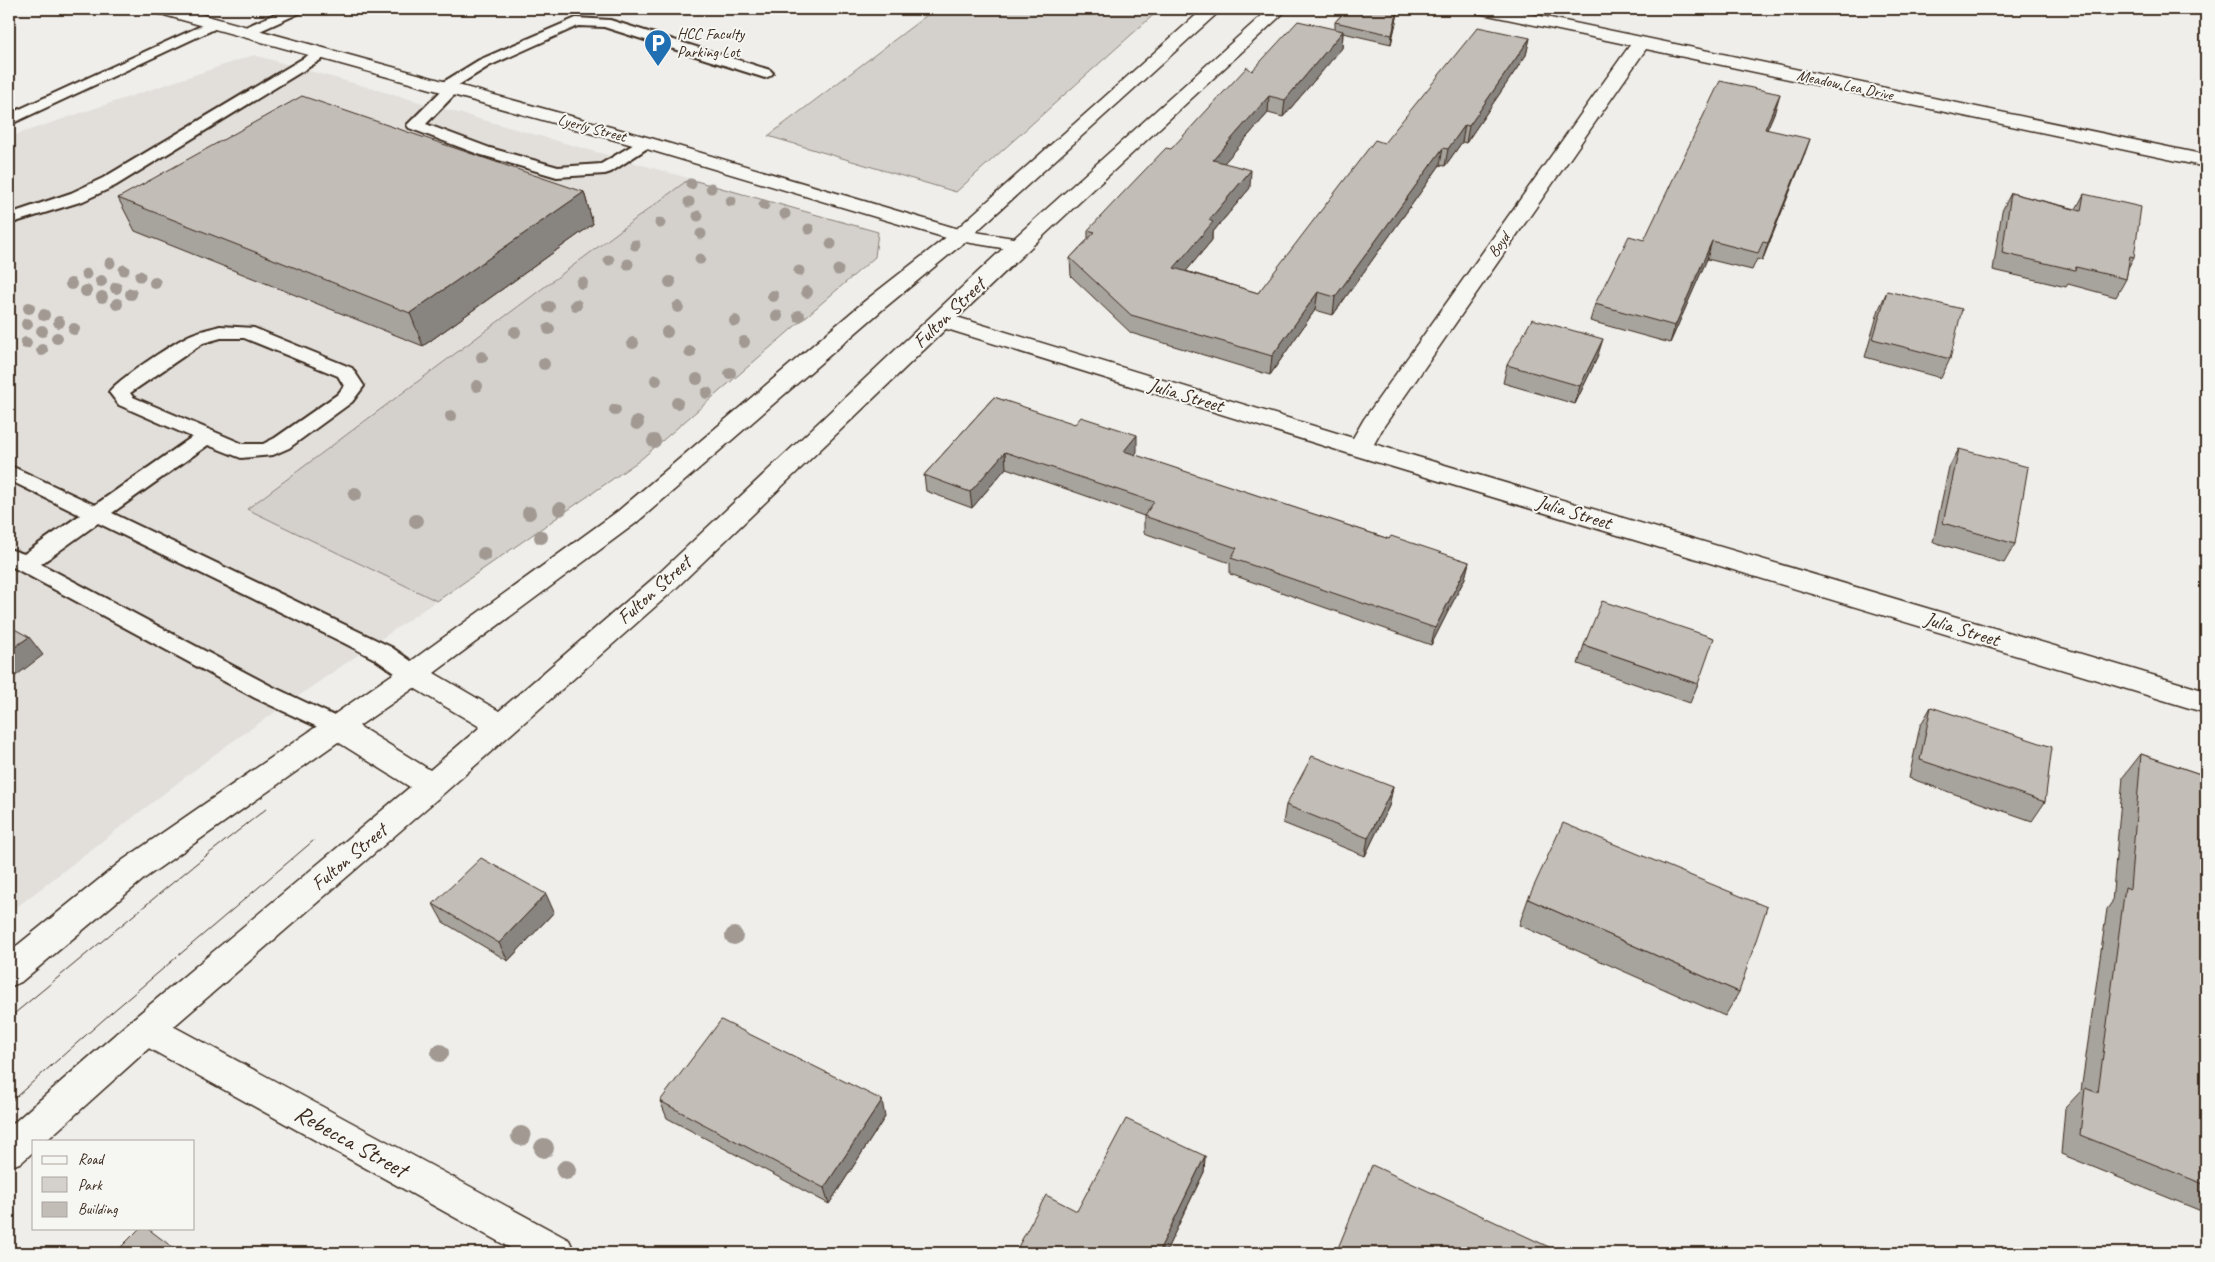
<svg xmlns="http://www.w3.org/2000/svg" width="2215" height="1262" font-family="Caveat,sans-serif">
<style>
.built{fill:#e2dfdb}
.green{fill:#d4d1cc;stroke:#887e75}
.lines{fill:none;stroke-linecap:round;stroke-linejoin:round}
.service-casing{stroke:#3b2a1e;stroke-width:4}
.minor-casing{stroke:#3b2a1e;stroke-width:3}
.secondary-casing{stroke:#3b2a1e;stroke-width:3}
.service{fill:#f6f6f2;fill-rule:evenodd}
.minor{fill:#f6f6f2;fill-rule:evenodd}
.secondary{fill:#f6f6f2;fill-rule:evenodd}
.tram{stroke:#3b2a1e;stroke-width:1}
.tree{fill:#a19992}
.wall{fill:#a7a39d;stroke:#3b2a1e}
.shaded-wall{fill:#888480;stroke:#3b2a1e}
.building{fill:#c2bdb7;stroke:#3b2a1e}
.labels{text-anchor:middle;dominant-baseline:central;stroke-width:4;stroke-linejoin:round;paint-order:stroke}
.far-poi-label{font-size:16px;fill:#3b2a1e;stroke:#f6f6f2;text-anchor:start}
.far-street-label{font-size:16px;fill:#3b2a1e;stroke:#f6f6f2}
.street-label{font-size:20px;fill:#3b2a1e;stroke:#f6f6f2}
.near-street-label{font-size:24px;fill:#3b2a1e;stroke:#f6f6f2}
</style>
<rect width="100%" height="100%" fill="#efeeea"/>
<filter id="ink" filterUnits="userSpaceOnUse"><feTurbulence type="fractalNoise" baseFrequency=".02" numOctaves="2"/><feDisplacementMap in="SourceGraphic" scale="10" xChannelSelector="R" yChannelSelector="G"/><feConvolveMatrix kernelMatrix="1 2 1 2 8 2 1 2 1" color-interpolation-filters="sRGB"/></filter>
<g filter="url(#ink)">
<!-- built -->
<polygon class="built" points="254,55 878,232 875,257 640,460 223,748 9,913 9,137"/>
<!-- green -->
<g class="green">
<polygon points="935,9 1160,9 956,192 768,136"/>
<polygon points="689,179 878,232 875,257 640,460 437,601 247,509"/>
</g>
<g class="lines">
<!-- service casing -->
<g class="service-casing">
<g id="service">
<polygon points="185,9 203,9 189,18 179,18 177,15"/>
<polygon points="286,9 304,9 302,12 251,35 241,35 239,32 241,29"/>
<polygon points="576,18 610,20 770,70 773,73 770,76 765,78 604,27 578,26 489,66 457,86 460,89 457,92 426,124 490,148 558,167 601,164 641,140 653,140 655,143 611,172 605,174 557,177 478,154 409,128 407,125 441,91 437,87 440,84 479,60"/>
<polygon points="216,19 223,23 221,26 9,125 9,114"/>
<polygon points="322,49 327,50 329,53 327,56 115,186 83,201 9,224 9,214 71,193 103,178 317,50"/>
<path d="M220,326L254,328L352,368L364,386L352,402L289,448L273,455L241,458L208,445L112,513L391,647L421,668L425,674L421,680L413,683L405,680L375,659L344,643L98,523L41,564L271,686L345,721L349,727L345,733L337,736L255,698L9,565V549L24,554L80,515L9,480V465L95,505L192,437L119,405L109,392C117,380 175,342 190,335C199,331 210,329 220,326ZM221,338H244L338,376L344,386L338,394L275,438L263,444H243L133,397L130,393L203,343Z"/>
</g>
</g>
<!-- minor casing -->
<g class="minor-casing">
<g id="minor">
<polygon points="154,9 182,9 654,139 962,230 1020,239 1028,240 1031,245 1028,250 1020,251 953,240 640,147 157,13"/>
<polygon points="1474,9 1507,9 2206,155 2206,167 1646,49 1384,426 1374,444 2206,691 2206,713 1350,454 934,325 931,320 934,315 942,313 950,315 1353,438 1364,419 1630,45 1483,14 1477,13"/>
<polygon points="146,1014 158,1018 569,1240 575,1253 519,1253 134,1040 129,1029 134,1018"/>
</g>
</g>
<!-- secondary casing -->
<g class="secondary-casing">
<path id="secondary" d="M1203,9H1222L967,240L882,310L636,523L434,673L499,711L656,576L1012,240L1269,9H1288L1028,250L674,590L443,794L158,1040L46,1141H34V1151L22,1162L9,1167V1127L134,1018L410,787L338,742L145,878L21,982L9,987V952L123,860L403,667L618,511L866,300L953,232ZM414,688L480,727L430,770L359,726Z"/>
</g>
<!-- service -->
<use href="#service" class="service"/>
<!-- minor -->
<use href="#minor" class="minor"/>
<!-- secondary -->
<use href="#secondary" class="secondary"/>
<!-- tram -->
<g class="tram">
<polyline points="9,1018 193,866 266,809"/>
<polyline points="9,1103 111,1013 313,841"/>
</g>
</g>
<!-- trees -->
<g class="tree">
<circle cx="691" cy="184" r="5.5"/>
<circle cx="711" cy="188" r="5.5"/>
<circle cx="731" cy="201" r="5.5"/>
<circle cx="689" cy="202" r="5.5"/>
<circle cx="764" cy="205" r="5.5"/>
<circle cx="785" cy="214" r="5.5"/>
<circle cx="698" cy="216" r="5.5"/>
<circle cx="660" cy="223" r="5.5"/>
<circle cx="809" cy="229" r="5.5"/>
<circle cx="701" cy="234" r="5.5"/>
<circle cx="831" cy="244" r="5.5"/>
<circle cx="635" cy="245" r="5.5"/>
<circle cx="700" cy="259" r="5.5"/>
<circle cx="609" cy="260" r="5.5"/>
<circle cx="110" cy="263" r="5.5"/>
<circle cx="628" cy="264" r="5.5"/>
<circle cx="124" cy="270" r="5.5"/>
<circle cx="838" cy="270" r="5.5"/>
<circle cx="799" cy="271" r="5.5"/>
<circle cx="86" cy="274" r="5.5"/>
<circle cx="140" cy="276" r="5.5"/>
<circle cx="101" cy="281" r="6"/>
<circle cx="670" cy="282" r="6"/>
<circle cx="155" cy="283" r="6"/>
<circle cx="582" cy="283" r="6"/>
<circle cx="71" cy="284" r="6"/>
<circle cx="116" cy="288" r="6"/>
<circle cx="86" cy="291" r="6"/>
<circle cx="807" cy="292" r="6"/>
<circle cx="131" cy="294" r="6"/>
<circle cx="773" cy="296" r="6"/>
<circle cx="102" cy="297" r="6"/>
<circle cx="117" cy="304" r="6"/>
<circle cx="576" cy="305" r="6"/>
<circle cx="549" cy="307" r="6"/>
<circle cx="678" cy="307" r="6"/>
<circle cx="29" cy="308" r="6"/>
<circle cx="44" cy="315" r="6"/>
<circle cx="777" cy="316" r="6"/>
<circle cx="799" cy="316" r="6"/>
<circle cx="735" cy="321" r="6"/>
<circle cx="59" cy="322" r="6"/>
<circle cx="27" cy="324" r="6"/>
<circle cx="74" cy="329" r="6"/>
<circle cx="549" cy="329" r="6"/>
<circle cx="42" cy="331" r="6"/>
<circle cx="515" cy="332" r="6"/>
<circle cx="667" cy="332" r="6"/>
<circle cx="57" cy="338" r="6"/>
<circle cx="744" cy="342" r="6"/>
<circle cx="26" cy="343" r="6"/>
<circle cx="633" cy="343" r="6"/>
<circle cx="42" cy="350" r="6"/>
<circle cx="690" cy="352" r="6"/>
<circle cx="482" cy="357" r="6"/>
<circle cx="544" cy="364" r="6"/>
<circle cx="730" cy="373" r="6"/>
<circle cx="697" cy="379" r="6"/>
<circle cx="656" cy="380" r="6"/>
<circle cx="477" cy="386" r="6"/>
<circle cx="707" cy="393" r="6"/>
<circle cx="677" cy="403" r="6"/>
<circle cx="615" cy="410" r="6"/>
<circle cx="451" cy="416" r="6"/>
<circle cx="637" cy="423" r="7"/>
<circle cx="654" cy="441" r="7"/>
<circle cx="355" cy="494" r="7"/>
<circle cx="560" cy="509" r="7"/>
<circle cx="529" cy="513" r="7"/>
<circle cx="416" cy="521" r="7"/>
<circle cx="541" cy="537" r="7"/>
<circle cx="484" cy="554" r="7"/>
<circle cx="734" cy="936" r="9"/>
<circle cx="440" cy="1053" r="9"/>
<circle cx="521" cy="1136" r="10"/>
<circle cx="544" cy="1148" r="10"/>
<circle cx="566" cy="1170" r="10"/>
</g>
<!-- wall -->
<g class="wall">
<polygon points="1347,9 1399,9 1391,44 1343,33 1342,48 1283,117 1268,113 1224,163 1250,188 1212,233 1212,240 1186,271 1258,293 1384,143 1530,38 1526,55 1466,143 1462,142 1445,166 1440,165 1333,315 1315,310 1270,375 1131,333 1071,276 1070,258 1088,239 1088,230 1252,71 1335,29 1335,22"/>
<polygon points="1775,111 1767,129 1804,156 1762,261 1757,259 1752,270 1707,259 1670,343 1590,321 1595,304 1644,240"/>
<polygon points="584,192 593,224 423,346 135,231 118,198"/>
<polygon points="2011,193 2076,209 2084,194 2134,257 2128,268 2126,279 2116,297 2068,284 2066,287 1993,270 2002,211"/>
<polygon points="1887,291 1950,359 1941,378 1865,357 1879,309"/>
<polygon points="1597,358 1575,404 1503,383 1507,365"/>
<polygon points="994,397 1137,452 1134,455 1389,539 1469,562 1465,578 1431,645 1230,574 1230,563 1144,533 1144,516 1006,468 972,508 926,491 924,475"/>
<polygon points="1959,449 2015,544 2004,563 1933,542 1949,467"/>
<polygon points="1584,645 1698,684 1690,703 1578,664"/>
<polygon points="1931,707 2045,802 2032,821 1909,778 1920,726"/>
<polygon points="2141,754 2206,776 2206,1213 2061,1154 2065,1108 2081,1091 2107,909 2112,902 2123,777"/>
<polygon points="1393,787 1389,806 1365,856 1283,823 1286,805"/>
<polygon points="1528,899 1739,992 1725,1016 1519,925"/>
<polygon points="433,904 554,912 508,961 443,922"/>
<polygon points="660,1101 885,1117 829,1204 667,1118"/>
<polygon points="1205,1156 1204,1172 1165,1253 1018,1253 1018,1247 1077,1211"/>
</g>
<!-- shaded-wall -->
<g class="shaded-wall">
<polygon points="1398,9 1399,9 1391,44 1392,35"/>
<polygon points="1343,31 1342,48 1283,117 1285,100"/>
<polygon points="1530,38 1526,55 1466,143 1469,126"/>
<polygon points="1780,94 1775,111 1760,146 1765,129"/>
<polygon points="1269,96 1268,113 1212,177 1213,160"/>
<polygon points="1465,125 1462,142 1445,166 1448,149"/>
<polygon points="1810,139 1804,156 1762,261 1768,243"/>
<polygon points="1443,148 1440,165 1333,315 1335,297"/>
<polygon points="1251,170 1250,188 1212,233 1212,240 1174,286 1174,268 1209,220"/>
<polygon points="584,192 593,224 423,346 410,313"/>
<polygon points="1712,241 1707,259 1670,343 1675,326"/>
<polygon points="1318,292 1315,310 1270,375 1272,356"/>
<polygon points="1603,339 1597,358 1575,404 1580,386"/>
<polygon points="1137,435 1137,452 1124,468 1124,451"/>
<polygon points="1005,452 1006,468 972,508 970,492"/>
<polygon points="1469,562 1465,578 1431,645 1435,628"/>
<polygon points="29,637 43,655 9,681 9,651"/>
<polygon points="1393,787 1389,806 1365,856 1368,838"/>
<polygon points="546,894 554,912 508,961 499,943"/>
<polygon points="882,1100 885,1117 829,1204 824,1188"/>
<polygon points="1205,1156 1204,1172 1165,1253 1158,1253"/>
</g>
<!-- building -->
<g class="building">
<polygon points="1347,9 1398,9 1392,35 1335,22"/>
<polygon points="1298,21 1343,31 1285,100 1269,96 1213,160 1251,170 1209,220 1213,222 1174,268 1258,293 1375,140 1384,143 1478,27 1530,38 1469,126 1465,125 1448,149 1443,148 1335,297 1318,292 1272,356 1131,315 1070,258 1095,232 1088,230 1120,196 1166,148 1171,149 1247,67 1252,71"/>
<polygon points="1720,81 1780,94 1765,129 1810,139 1768,243 1763,242 1758,253 1712,241 1675,326 1595,304 1629,236 1644,240"/>
<polygon points="302,96 584,192 410,313 118,198"/>
<polygon points="2011,193 2081,211 2084,194 2141,207 2134,257 2130,256 2126,279 2076,267 2075,270 2002,253"/>
<polygon points="1887,291 1962,309 1950,359 1873,339"/>
<polygon points="1532,319 1603,339 1580,386 1507,365"/>
<polygon points="994,397 1075,424 1081,417 1137,435 1124,451 1389,539 1391,536 1469,562 1435,628 1231,558 1237,548 1144,516 1154,502 1005,452 970,492 924,475"/>
<polygon points="1959,449 2028,467 2015,544 1943,523"/>
<polygon points="1602,601 1714,638 1698,684 1584,645"/>
<polygon points="9,626 29,637 9,651"/>
<polygon points="1931,707 2052,747 2045,802 1920,760"/>
<polygon points="2141,754 2206,776 2206,1185 2080,1135 2085,1088 2098,1093 2125,887 2130,889"/>
<polygon points="1312,756 1393,787 1368,838 1286,805"/>
<polygon points="1563,823 1767,907 1739,992 1528,899"/>
<polygon points="481,858 546,894 499,943 433,904"/>
<polygon points="721,1020 882,1100 824,1188 660,1101"/>
<polygon points="1126,1119 1205,1156 1158,1253 1030,1253 1018,1247 1046,1195 1077,1211"/>
<polygon points="1372,1165 1562,1253 1336,1253"/>
<polygon points="140,1228 147,1228 180,1253 115,1253"/>
</g>
</g>
<!-- icons -->
<defs>
<g id="parking-pin" transform="scale(1.4375)"><path d="M0 17L-7.5 6A9.5 9.5 0 1 1 7.5 6Z" fill="#1f6fb2" stroke="#f6f6f2"/><path d="M-3.5-5.5H1a3.5 3.5 0 0 1 0 7H-1V5.5H-3.5ZM-1-3.4V-.6H.8a1.4 1.4 0 0 0 0-2.8Z" fill="#fff"/></g>
</defs>
<g fill-rule="evenodd">
<use href="#parking-pin" x="658" y="43"/>
</g>
<g class="labels">
<!-- far-poi labels -->
<g class="far-poi-label">
<text x="677" y="34">HCC Faculty<tspan x="677" dy="18">Parking Lot</tspan></text>
</g>
<!-- far-street labels -->
<g class="far-street-label">
<text transform="translate(1845 85) rotate(12)">Meadow Lea Drive</text>
<text transform="translate(592 128) rotate(15)">Lyerly Street</text>
<text transform="translate(1499 245) rotate(-55)">Boyd</text>
</g>
<!-- street labels -->
<g class="street-label">
<text transform="translate(949 313) rotate(-44)">Fulton Street</text>
<text transform="translate(1186 395) rotate(17)">Julia Street</text>
<text transform="translate(1574 512) rotate(17)">Julia Street</text>
<text transform="translate(654 590) rotate(-42)">Fulton Street</text>
<text transform="translate(1962 629) rotate(17)">Julia Street</text>
<text transform="translate(349 857) rotate(-40)">Fulton Street</text>
</g>
<!-- near-street labels -->
<g class="near-street-label">
<text transform="translate(351 1141) rotate(29)">Rebecca Street</text>
</g>
</g>
<!-- margin -->
<rect width="2215" height="1262" fill="none" stroke="#f6f6f2" stroke-width="30"/>
<rect x="15" y="15" width="2185" height="1232" fill="none" stroke="#3b2a1e" stroke-width="2" filter="url(#ink)"/>
<!-- legend -->
<rect x="32" y="1140" width="162" height="90" fill="#f6f6f2" stroke="#aba49d"/>
<rect x="42" y="1156" width="25" height="8" fill="#f6f6f2" stroke="#aba49d"/>
<text x="78" y="1164" font-size="15" fill="#3b2a1e">Road</text>
<rect x="42" y="1177" width="25" height="15" fill="#d4d1cc" stroke="#aba49d"/>
<text x="78" y="1190" font-size="15" fill="#3b2a1e">Park</text>
<rect x="42" y="1202" width="25" height="15" fill="#c2bdb7" stroke="#aba49d"/>
<text x="78" y="1214" font-size="15" fill="#3b2a1e">Building</text>
</svg>
